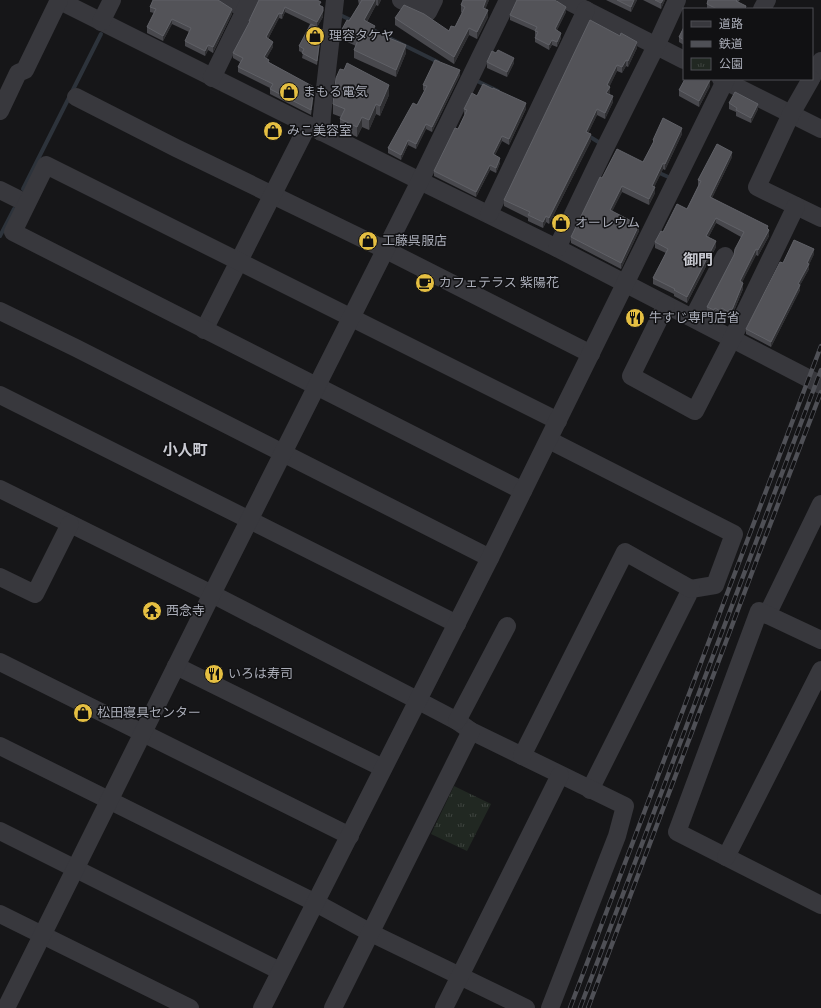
<svg xmlns="http://www.w3.org/2000/svg" width="821" height="1008" font-family="'Nunito Sans','Noto Sans JP',sans-serif">
<style>
.park{fill:url(#park-tufts)}
.lines{fill:none;stroke-linecap:round;stroke-linejoin:round}
.stream{stroke:#2d333b;stroke-width:4}
.minor{stroke:#38383d;stroke-width:18}
.rail-casing{stroke:#4f5056;stroke-width:4.5}
.rail{stroke:#111113;stroke-width:3;stroke-dasharray:9;stroke-linecap:butt}
.wall{fill:#48484d}
.shaded-wall{fill:#303033}
.building{fill:#535358;stroke:#606167}
.labels{text-anchor:middle;dominant-baseline:central;stroke-width:3;stroke-linejoin:round;paint-order:stroke}
.poi-label{font-size:13px;fill:#a9acb7;stroke:#111113;text-anchor:start}
.quarter-label{font-size:15px;font-weight:bold;fill:#cacbd3;stroke:#111113}
</style>
<defs>
<pattern id="park-tufts" width="24" height="20" patternUnits="userSpaceOnUse"><rect width="24" height="20" fill="#212822"/><path d="M3 7l-1-3M5 7V3M7 7l1-3M15 17l-1-3M17 17v-4M19 17l1-3" fill="none" stroke="#3e4440"/></pattern>
</defs>
<rect width="100%" height="100%" fill="#161618"/>
<!-- park -->
<polygon class="park" points="454,786 491,804 467,851 431,834"/>
<g class="lines">
<!-- stream -->
<g class="stream">
<polyline points="338,14 355,22"/>
<polyline points="371,29 438,62"/>
<polyline points="475,80 498,91"/>
<polyline points="587,135 600,143"/>
<polyline points="657,172 673,179"/>
<polyline points="23,189 101,34"/>
<polyline points="0,236 14,209"/>
</g>
<!-- minor -->
<g class="minor">
<polyline points="58,0 420,181 557,248 821,385"/>
<polyline points="227,0 245,9"/>
<polyline points="401,0 428,12 434,0"/>
<polyline points="566,0 684,60"/>
<polyline points="762,9 767,0"/>
<polyline points="101,22 112,0"/>
<polyline points="812,77 821,61"/>
<polyline points="212,78 250,0"/>
<polyline points="721,79 821,129"/>
<polyline points="811,79 791,114 757,187 821,218"/>
<polyline points="76,97 176,148 386,250 591,354"/>
<polyline points="0,111 18,73 25,70 59,0"/>
<polyline points="321,132 322,115 335,0"/>
<polyline points="0,190 26,203"/>
<polyline points="489,214 586,10"/>
<polyline points="557,248 606,146 656,46 677,0"/>
<polyline points="666,305 631,376 695,411 732,339 796,206"/>
<polyline points="0,311 76,348 490,558"/>
<polyline points="693,318 725,256"/>
<polyline points="204,330 308,125"/>
<polyline points="0,395 457,624"/>
<polyline points="549,440 734,534 715,585 691,589 590,790"/>
<polyline points="0,489 212,594 417,700 457,721 471,731 625,806 617,836 550,1008"/>
<polyline points="523,491 13,232 46,165 558,421"/>
<polyline points="0,577 35,594 70,524"/>
<polyline points="767,615 821,504"/>
<polyline points="821,640 759,611 677,832 821,905"/>
<polyline points="0,662 350,836"/>
<polyline points="176,666 383,768"/>
<polyline points="457,721 507,626"/>
<polyline points="0,746 316,903 371,933 526,1008"/>
<polyline points="522,756 625,552 691,589"/>
<polyline points="0,831 280,971"/>
<polyline points="726,857 821,670"/>
<polyline points="0,914 190,1008"/>
<polyline points="6,1008 212,594 420,181 508,0"/>
<polyline points="262,1008 490,558 726,79"/>
<polyline points="333,1008 471,731"/>
<polyline points="444,1008 560,775"/>
</g>
<!-- rail casing -->
<g class="rail-casing">
<g id="rail">
<polyline points="570,1008 821,346"/>
<polyline points="580,1008 821,370"/>
<polyline points="588,1008 762,546 821,392"/>
</g>
</g>
<!-- rail -->
<use href="#rail" class="rail"/>
</g>
<!-- wall -->
<g class="wall">
<polygon points="259,0 321,6 323,12 323,17 317,27 321,33 317,65 302,58 303,53 299,51 299,46 310,24 285,12 282,19 279,18 268,39 273,47 266,59 269,62 314,93 311,115 270,94 270,88 238,72 238,67 240,62 233,58 233,53 249,23 249,21"/>
<polygon points="358,0 381,0 378,6 376,5 367,22 375,33 406,53 396,77 354,58 354,50 356,46 341,39 341,31 349,21 359,5"/>
<polygon points="489,0 485,9 488,17 477,39 469,35 454,64 395,25 395,18 449,31 455,27 462,13 461,12 461,5"/>
<polygon points="606,0 637,0 631,12"/>
<polygon points="643,0 665,0 661,9"/>
<polygon points="708,0 740,0 738,2 746,9 707,9 707,4"/>
<polygon points="150,7 232,14 213,53 208,50 205,56 185,46 185,41 189,32 172,24 163,41 147,33 147,27 154,13 150,12"/>
<polygon points="566,12 557,30 561,38 557,47 552,45 549,50 535,42 535,38 536,36 535,36 535,31 510,20 510,15"/>
<polygon points="590,20 637,48 628,67 626,66 622,73 617,71 609,87 610,93 609,94 613,102 605,119 597,115 588,133 591,141 549,224 546,222 543,228 528,221 528,218 504,206 504,200"/>
<polygon points="684,27 684,45 679,42 679,37"/>
<polygon points="487,62 514,63 507,77 487,68"/>
<polygon points="460,75 432,132 426,129 416,149 408,145 401,160 388,153 388,148 417,105 425,91 423,90 423,85"/>
<polygon points="710,86 699,107 679,96 679,90"/>
<polygon points="389,95 380,116 376,114 369,130 362,127 357,137 340,129 340,119 341,117 333,114 333,104"/>
<polygon points="477,96 526,109 509,145 502,141 495,155 500,163 496,173 490,170 476,197 434,176 434,171 458,129 465,115 464,114 464,109"/>
<polygon points="729,103 758,109 751,123 736,116 736,112 729,109"/>
<polygon points="682,134 665,170 663,169 654,187 655,193 649,205 622,192 612,211 639,231 621,269 571,243 571,237 602,178 643,162 653,143 653,140"/>
<polygon points="732,157 712,198 768,229 769,236 758,256 756,255 742,282 743,289 732,316 730,315 728,317 722,314 720,317 715,314 714,316 707,313 707,307 734,255 741,237 716,223 708,238 716,247 687,303 674,296 674,294 653,284 653,278 666,253 655,248 655,242 663,232 687,209 698,186 698,180"/>
<polygon points="814,254 809,264 809,269 800,285 800,290 771,347 746,334 746,329"/>
</g>
<!-- shaded-wall -->
<g class="shaded-wall">
<polygon points="375,0 376,0 376,5 364,27 364,20"/>
<polygon points="378,0 381,0 378,6"/>
<polygon points="486,0 489,0 483,15 483,8"/>
<polygon points="634,0 637,0 631,12 631,7"/>
<polygon points="663,0 665,0 661,9 661,3"/>
<polygon points="285,7 285,12 282,19 282,14"/>
<polygon points="323,7 323,17 317,27 317,22"/>
<polygon points="566,7 566,12 555,34 555,29"/>
<polygon points="232,9 232,14 213,53 213,47"/>
<polygon points="488,10 488,17 477,39 477,32"/>
<polygon points="279,13 279,18 266,43 266,37"/>
<polygon points="172,19 172,24 163,41 163,36"/>
<polygon points="375,26 375,33 372,31"/>
<polygon points="469,28 469,35 454,64 454,57"/>
<polygon points="321,29 321,33 317,65 317,61"/>
<polygon points="561,33 561,38 557,47 557,42"/>
<polygon points="552,40 552,45 549,50 549,45"/>
<polygon points="273,42 273,47 264,63 264,57"/>
<polygon points="637,42 637,48 628,67 628,61"/>
<polygon points="208,45 208,50 205,56 205,51"/>
<polygon points="406,45 406,53 396,77 396,70"/>
<polygon points="514,58 514,63 507,77 507,72"/>
<polygon points="626,60 626,66 622,73 622,67"/>
<polygon points="617,65 617,71 607,92 607,85"/>
<polygon points="460,70 460,75 432,132 432,127"/>
<polygon points="710,80 710,86 699,107 699,101"/>
<polygon points="389,85 389,95 380,116 380,106"/>
<polygon points="314,87 314,93 311,115 311,110"/>
<polygon points="610,87 610,93 606,99 606,93"/>
<polygon points="613,96 613,102 605,119 605,113"/>
<polygon points="526,103 526,109 509,145 509,139"/>
<polygon points="376,104 376,114 369,130 369,120"/>
<polygon points="758,104 758,109 751,123 751,118"/>
<polygon points="597,109 597,115 586,138 586,132"/>
<polygon points="362,117 362,127 357,137 357,127"/>
<polygon points="426,124 426,129 416,149 416,144"/>
<polygon points="682,128 682,134 665,170 665,164"/>
<polygon points="591,134 591,141 549,224 549,218"/>
<polygon points="502,136 502,141 493,159 493,154"/>
<polygon points="408,140 408,145 401,160 401,155"/>
<polygon points="732,152 732,157 710,202 710,197"/>
<polygon points="500,158 500,163 496,173 496,168"/>
<polygon points="663,163 663,169 652,192 652,186"/>
<polygon points="490,165 490,170 476,197 476,192"/>
<polygon points="622,186 622,192 610,216 610,210"/>
<polygon points="655,187 655,193 649,205 649,199"/>
<polygon points="546,216 546,222 543,228 543,222"/>
<polygon points="716,218 716,223 706,242 706,236"/>
<polygon points="639,225 639,231 621,269 621,263"/>
<polygon points="768,226 768,231 769,230 769,236 758,256 758,250"/>
<polygon points="716,241 716,247 687,303 687,297"/>
<polygon points="756,249 756,255 740,287 740,281"/>
<polygon points="814,249 814,254 809,265 809,269 798,289 798,284"/>
<polygon points="743,283 743,289 732,316 732,310"/>
<polygon points="800,285 800,290 771,347 771,342"/>
<polygon points="715,308 715,314 714,316 714,310"/>
<polygon points="722,308 722,314 720,317 720,311"/>
<polygon points="730,309 730,315 728,317 728,312"/>
</g>
<!-- building -->
<g class="building">
<polygon points="153,0 218,0 232,9 213,47 208,45 205,51 185,41 191,28 172,19 163,36 147,27 156,9 150,7"/>
<polygon points="259,0 317,0 321,2 319,5 323,7 323,11 317,22 285,7 282,14 279,13 266,37 273,42 264,57 269,60 268,62 314,87 311,110 270,89 273,84 238,67 243,58 233,53 250,21 249,21"/>
<polygon points="362,0 375,0 364,20 375,26 372,31 406,45 396,70 354,50 358,40 341,31 347,20 349,21"/>
<polygon points="463,0 486,0 483,8 488,10 477,32 469,28 454,57 395,18 404,5 424,14 449,31 451,26 455,27 465,7 461,5"/>
<polygon points="517,0 555,0 566,7 555,29 561,33 557,42 552,40 549,45 535,38 538,32 535,31 537,27 510,15"/>
<polygon points="617,0 634,0 631,7"/>
<polygon points="655,0 663,0 661,3"/>
<polygon points="708,0 737,0 736,1 746,6 745,9 717,9 707,4"/>
<polygon points="590,20 620,36 621,33 637,42 628,61 626,60 622,67 617,65 607,85 610,87 606,93 613,96 605,113 597,109 586,132 591,134 549,218 546,216 543,222 528,215 530,212 504,200"/>
<polygon points="311,24 321,29 317,61 302,53 304,49 299,46"/>
<polygon points="684,27 684,40 679,37"/>
<polygon points="498,50 514,58 507,72 487,62 492,51 496,53"/>
<polygon points="435,60 460,70 432,127 426,124 416,144 408,140 401,155 388,148 413,103 417,105 427,86 423,85"/>
<polygon points="347,63 389,85 380,106 376,104 369,120 362,117 357,127 340,119 345,109 333,104 336,78 340,69 344,70"/>
<polygon points="685,79 708,79 710,80 699,101 679,90"/>
<polygon points="483,84 493,89 493,88 526,103 509,139 502,136 493,154 500,158 496,168 490,165 476,192 434,171 455,128 458,129 467,110 464,109 472,93 477,96"/>
<polygon points="735,92 758,104 751,118 736,110 737,108 729,103"/>
<polygon points="663,118 682,128 665,164 663,163 652,186 655,187 649,199 622,186 610,210 639,225 621,263 571,237 600,177 602,178 617,149 643,162 654,141 653,140"/>
<polygon points="717,144 732,152 710,197 768,226 767,228 769,230 758,250 756,249 740,281 743,283 732,310 730,309 728,312 722,308 720,311 715,308 714,310 707,307 734,255 735,249 744,232 716,218 706,236 716,241 687,297 674,290 675,289 653,278 668,249 655,242 661,231 663,232 677,204 687,209 701,181 698,180"/>
<polygon points="794,240 814,249 807,263 809,264 798,284 800,285 771,342 746,329 780,262 783,263"/>
</g>
<!-- icons -->
<defs>
<g id="shop-disc" transform="scale(1)"><circle r="9.5" fill="#e5bf42" stroke="#111113"/><path d="M-5-2.5h2.3a2.7 3.5 0 0 1 5.4 0H5L5.5 6h-11ZM-1.5-2.5h3a1.5 2.3 0 0 0-3 0Z" fill="#111"/></g>
<g id="cafe-disc" transform="scale(1)"><circle r="9.5" fill="#e5bf42" stroke="#111113"/><path d="M-5.5-4.5H6V0H3Q3 3.5 0 3.5H-2.5Q-5.5 3.5-5.5 0ZM3-3.2v2h1.7v-2ZM-6 4.5H4V6H-6Z" fill="#111"/></g>
<g id="restaurant-disc" transform="scale(1)"><circle r="9.5" fill="#e5bf42" stroke="#111113"/><path d="M-5-6h1v4h1v-4h1v4h1v-4h1v5L-1.5 .5V6h-2V.5L-5-1ZM5-6V6H3V1.5H1.5Q1.5-4 5-6Z" fill="#111"/></g>
<g id="temple-disc" transform="scale(1)"><circle r="9.5" fill="#e5bf42" stroke="#111113"/><path d="M0-6L5-2H3V0L6.5 2.5H4V6H1.5V3h-3V6H-4V2.5H-6.5L-3 0V-2H-5Z" fill="#111"/></g>
</defs>
<g fill-rule="evenodd">
<use href="#shop-disc" x="315" y="36"/>
<use href="#shop-disc" x="289" y="92"/>
<use href="#shop-disc" x="273" y="131"/>
<use href="#shop-disc" x="561" y="223"/>
<use href="#shop-disc" x="368" y="241"/>
<use href="#cafe-disc" x="425" y="283"/>
<use href="#restaurant-disc" x="635" y="318"/>
<use href="#temple-disc" x="152" y="611"/>
<use href="#restaurant-disc" x="214" y="674"/>
<use href="#shop-disc" x="83" y="713"/>
</g>
<g class="labels">
<!-- poi labels -->
<g class="poi-label">
<text x="329" y="36">理容タケヤ</text>
<text x="303" y="92">まもる電気</text>
<text x="287" y="131">みこ美容室</text>
<text x="575" y="223">オーレウム</text>
<text x="382" y="241">工藤呉服店</text>
<text x="439" y="283">カフェテラス 紫陽花</text>
<text x="649" y="318">牛すじ専門店省</text>
<text x="166" y="611">西念寺</text>
<text x="228" y="674">いろは寿司</text>
<text x="97" y="713">松田寝具センター</text>
</g>
<!-- quarter labels -->
<g class="quarter-label">
<text x="698" y="260">御門</text>
<text x="185" y="450">小人町</text>
</g>
</g>
<!-- legend -->
<rect x="683" y="8" width="130" height="72" fill="#111113" stroke="#4e4f55"/>
<rect x="691" y="21" width="20" height="6" fill="#38383d" stroke="#4e4f55"/>
<text x="719" y="28" font-size="12" fill="#a9acb7">道路</text>
<rect x="691" y="41" width="20" height="6" fill="#4f5056" stroke="#4e4f55"/>
<text x="719" y="48" font-size="12" fill="#a9acb7">鉄道</text>
<rect x="691" y="58" width="20" height="12" fill="url(#park-tufts)" stroke="#4e4f55"/>
<text x="719" y="68" font-size="12" fill="#a9acb7">公園</text>
</svg>
